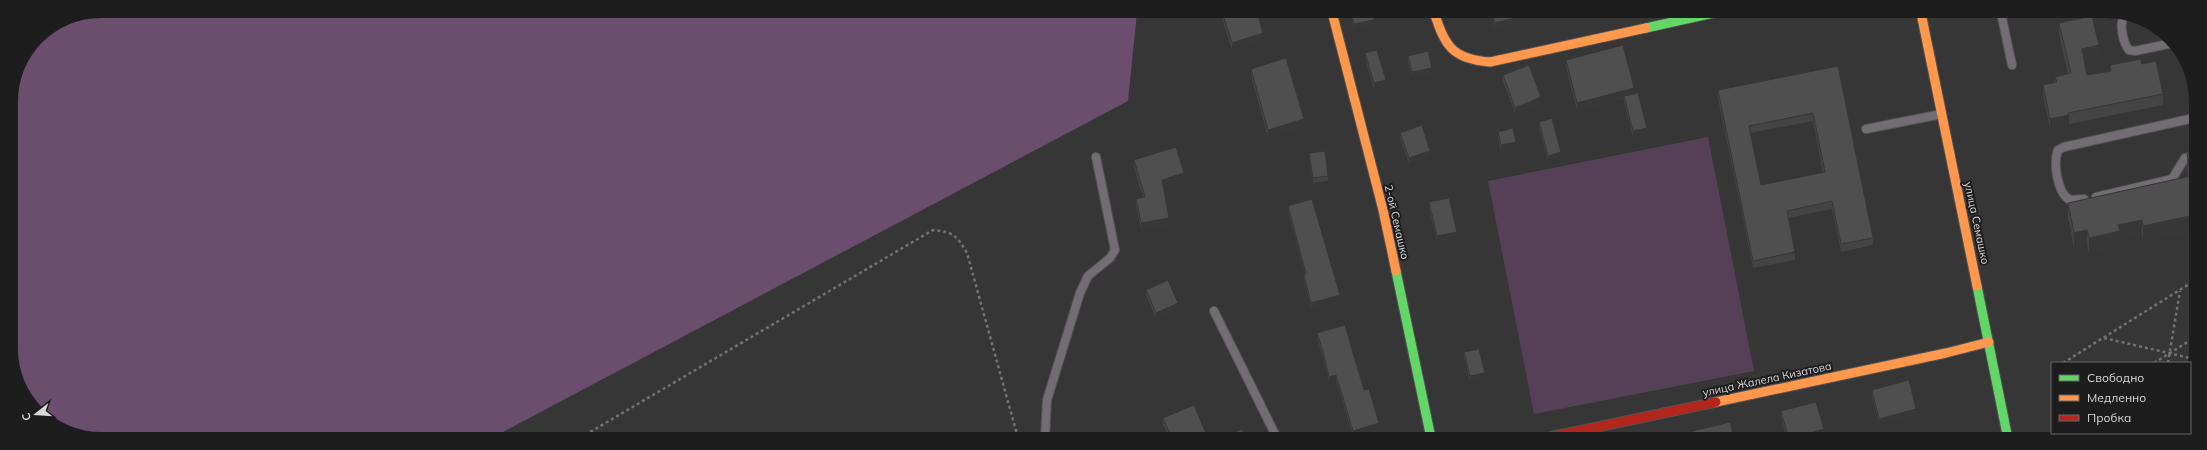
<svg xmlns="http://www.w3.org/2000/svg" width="2207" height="450" font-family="Mulish,sans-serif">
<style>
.green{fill:#554057}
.forest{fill:#6b4d6d}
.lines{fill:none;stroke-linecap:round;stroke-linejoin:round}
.lane-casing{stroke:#545354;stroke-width:10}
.fast-casing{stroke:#545354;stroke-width:11}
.slow-casing{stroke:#545354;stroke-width:11}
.jam-casing{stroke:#545354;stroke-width:11}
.path{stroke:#747274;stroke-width:2.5;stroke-dasharray:3 3;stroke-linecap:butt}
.lane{stroke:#726d72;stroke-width:8}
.fast{stroke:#63d668;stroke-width:9}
.slow{stroke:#ff974d;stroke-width:9}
.jam{stroke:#b3261e;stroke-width:9}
.wall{fill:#444;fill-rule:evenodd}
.shaded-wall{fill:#373737}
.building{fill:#4f4f4f;stroke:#373737;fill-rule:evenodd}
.labels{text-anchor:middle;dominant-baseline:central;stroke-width:4;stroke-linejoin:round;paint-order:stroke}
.street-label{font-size:11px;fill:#d9d7d9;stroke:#1e1d1e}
</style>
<rect width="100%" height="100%" fill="#373637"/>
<!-- green -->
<polygon class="green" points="1708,137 1754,371 1534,414 1488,181"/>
<!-- forest -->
<polygon class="forest" points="101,11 1137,12 1128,101 503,432 497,438 84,437 37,413 13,367 11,95 20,61 37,37 67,18"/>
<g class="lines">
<!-- lane casing -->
<g class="lane-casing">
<g id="lane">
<polyline points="2001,13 2012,65"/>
<path d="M2127,15L2124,16C2119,24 2123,43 2129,50L2135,51L2173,43"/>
<polyline points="1866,129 1942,114"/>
<polyline points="2096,197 2172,179 2185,158 2194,155"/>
<path d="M2084,199L2070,200C2057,193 2053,163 2058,150L2064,147L2194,118"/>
<polyline points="1214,311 1277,438"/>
<polyline points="1045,438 1047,400 1080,293 1088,276 1110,258 1115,250 1096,157"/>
</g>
</g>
<!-- fast casing -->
<g class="fast-casing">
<g id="fast">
<polyline points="1646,28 1718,12"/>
<polyline points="1396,271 1431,438"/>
<polyline points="1977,286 2008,439"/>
</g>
</g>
<!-- slow casing -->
<g class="slow-casing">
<g id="slow">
<polyline points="1332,12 1383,210 1396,271"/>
<path d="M1434,12C1445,46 1452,59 1490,62L1646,28"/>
<polyline points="1921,13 1977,286"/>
<polyline points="1716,402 1946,353 1989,342"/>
</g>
</g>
<!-- jam casing -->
<g class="jam-casing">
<polyline id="jam" points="1550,437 1716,402"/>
</g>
<!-- path -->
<g class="path">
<polyline points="2104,338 2194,359"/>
<polyline points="2063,363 2194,281"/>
<polyline points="2154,363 2194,338"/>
<polyline points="2168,363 2180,291"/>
<polyline points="2074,433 2075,439"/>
<path d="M580,438L933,230C954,232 957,236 967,253L1018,438"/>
</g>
<!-- lane -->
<use href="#lane" class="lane"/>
<!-- fast -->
<use href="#fast" class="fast"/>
<!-- slow -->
<use href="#slow" class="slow"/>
<!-- jam -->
<use href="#jam" class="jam"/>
</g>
<!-- wall -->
<g class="wall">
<polygon points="1220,12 1257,12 1263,40 1232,50"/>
<polygon points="1350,12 1374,21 1374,25 1354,29"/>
<polygon points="1491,12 1517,12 1518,22 1495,28"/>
<polygon points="2059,23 2099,56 2084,59 2087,75 2110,71 2110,65 2142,64 2163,94 2163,105 2069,124 2069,126 2050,129 2043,96 2043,85 2055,82 2055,77 2068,74 2059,34"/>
<polygon points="1365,53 1386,85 1374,89 1365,58"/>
<polygon points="1408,56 1432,73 1412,77 1408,61"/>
<polygon points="1566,60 1634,94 1647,133 1633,137 1624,102 1624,98 1577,110 1566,67"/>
<path d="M1838,66L1873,238V245L1841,252L1832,209L1788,218L1795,252V260L1753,268L1718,98V90ZM1813,121L1823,173L1761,185L1750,133Z"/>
<polygon points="1251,69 1304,127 1268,137 1251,76"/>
<polygon points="1503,75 1541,103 1515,113 1503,81"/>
<polygon points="1539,122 1561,158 1548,161 1539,127"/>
<polygon points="1498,132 1516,147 1501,151 1498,138"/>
<polygon points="1400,133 1430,156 1409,163 1400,138"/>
<polygon points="2194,151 2194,230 2143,241 2142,234 2120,239 2120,246 2089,253 2087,245 2074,248 2068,217 2068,203 2188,176 2187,168 2187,153"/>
<polygon points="1309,153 1328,176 1328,181 1313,183 1309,158"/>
<polygon points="1134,160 1184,179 1163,186 1169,224 1141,230 1136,206 1136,199 1143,198 1134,167"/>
<polygon points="1429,202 1457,237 1437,241 1429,207"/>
<polygon points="1288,206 1340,300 1311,308 1304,280 1304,275 1305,274 1288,211"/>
<polygon points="1146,290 1178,309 1156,318 1146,295"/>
<polygon points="1317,333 1364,390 1379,428 1353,436 1336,380 1329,382 1323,356 1317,338"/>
<polygon points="1464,352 1485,378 1470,381 1464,357"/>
<polygon points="1872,390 1916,414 1879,424 1872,395"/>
<polygon points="1781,411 1824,434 1808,439 1787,439 1781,416"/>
<polygon points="1163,418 1208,438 1170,438 1163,424"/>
</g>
<!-- shaded-wall -->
<g class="shaded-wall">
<polygon points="1384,12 1400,12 1374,21 1374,25 1354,29 1354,24 1373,16"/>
<polygon points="1548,12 1559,12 1548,15"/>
<polygon points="1518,17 1518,22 1495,28 1495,23"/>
<polygon points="1263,33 1263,40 1232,50 1232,43"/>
<polygon points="2099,45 2099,56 2082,60 2082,49"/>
<polygon points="1432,68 1432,73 1412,77 1412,72"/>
<polygon points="1386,80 1386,85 1374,89 1374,83"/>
<polygon points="1634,88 1634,95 1577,110 1577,103"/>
<polygon points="1541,97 1541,103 1515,113 1515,108"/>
<polygon points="2069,115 2069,126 2050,129 2050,119"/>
<polygon points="1304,119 1304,127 1268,137 1268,130"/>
<polygon points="1647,128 1647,133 1633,137 1633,131"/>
<polygon points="1516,142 1516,147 1501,151 1501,145"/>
<polygon points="1430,151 1430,156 1409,163 1409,158"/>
<polygon points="1561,152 1561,158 1548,161 1548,156"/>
<polygon points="1184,173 1184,179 1162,186 1162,180"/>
<polygon points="2194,215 2194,230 2143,241 2143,226"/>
<polygon points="1169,218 1169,224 1141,230 1141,223"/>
<polygon points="2142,220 2142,234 2120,239 2120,246 2089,253 2089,238 2118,225"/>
<polygon points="2087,230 2087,245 2074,248 2074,233"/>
<polygon points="1457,232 1457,237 1437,241 1437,236"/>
<polygon points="1340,295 1340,300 1311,308 1311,303"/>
<polygon points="1178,303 1178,309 1156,318 1156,313"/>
<polygon points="1485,373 1485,378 1470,381 1470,376"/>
<polygon points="1336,375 1336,380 1329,382 1329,377"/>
<polygon points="1916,409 1916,414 1879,424 1879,419"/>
<polygon points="1379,423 1379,428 1353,436 1353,431"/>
<polygon points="1824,429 1824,434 1808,439 1789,439"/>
</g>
<!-- building -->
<g class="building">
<polygon points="1222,12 1257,12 1263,33 1232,43"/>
<polygon points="1351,12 1384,12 1373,16 1374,20 1354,24"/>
<polygon points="1492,12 1517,12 1518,17 1495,23"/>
<polygon points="2092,16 2099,45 2082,49 2087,75 2111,71 2110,65 2141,59 2142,64 2156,61 2163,94 2068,113 2069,115 2050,119 2043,85 2057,82 2055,77 2071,73 2059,23"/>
<polygon points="1623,45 1634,88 1577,103 1566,60"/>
<polygon points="1377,50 1386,80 1374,83 1365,53"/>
<polygon points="1428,51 1432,68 1412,72 1408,56"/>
<polygon points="1286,58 1304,119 1268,130 1251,69"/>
<polygon points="1529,65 1541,97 1515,108 1503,75"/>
<path d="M1838,66L1873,238L1841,244L1832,201L1787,211L1795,252L1753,261L1718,90ZM1813,113L1825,172L1761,185L1749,126Z"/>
<polygon points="1638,93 1647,128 1633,131 1624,96"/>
<polygon points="1552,118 1561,152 1548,156 1539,122"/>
<polygon points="1422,125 1430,151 1409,158 1400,133"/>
<polygon points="1513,128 1516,142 1501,145 1498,132"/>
<polygon points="1176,147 1184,173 1162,180 1169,218 1141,223 1136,199 1145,197 1134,160"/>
<polygon points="1325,151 1328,176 1313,178 1309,153"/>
<polygon points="2194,151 2194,215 2143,226 2142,220 2118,225 2120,231 2089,238 2087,230 2074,233 2068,203 2191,176 2187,153"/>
<polygon points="1449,198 1457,232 1437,236 1429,202"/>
<polygon points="1312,199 1340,295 1311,303 1304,275 1306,274 1288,206"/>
<polygon points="1168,280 1178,303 1156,313 1146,290"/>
<polygon points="1345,325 1364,390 1369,389 1379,423 1353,431 1336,375 1329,377 1323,351 1317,333"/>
<polygon points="1479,349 1485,373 1470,376 1464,352"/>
<polygon points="1909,380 1916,409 1879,419 1872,390"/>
<polygon points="1816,402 1824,429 1789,439 1781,411"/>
<polygon points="1194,405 1208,438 1172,438 1163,418"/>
<polygon points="1730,422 1734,439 1691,439 1689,432"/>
<polygon points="1242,429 1246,438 1221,438"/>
</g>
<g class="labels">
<!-- street labels -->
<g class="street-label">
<text transform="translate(1397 222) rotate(77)">2-ой Семашко</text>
<text transform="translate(1977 223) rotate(78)">улица Семашко</text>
<text transform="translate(1767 379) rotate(-12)">улица Жалела Кизатова</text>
</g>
</g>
<!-- crop -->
<path d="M0 0H2207V450H0ZM101 18H2106A83 83 0 0 1 2189 101V349A83 83 0 0 1 2106 432H101A83 83 0 0 1 18 349V101A83 83 0 0 1 101 18Z" fill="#1e1d1e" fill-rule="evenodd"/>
<!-- legend -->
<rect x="2051" y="362" width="140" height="72" fill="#1e1d1e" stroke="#696769"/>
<rect x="2059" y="375" width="20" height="6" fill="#63d668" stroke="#696769"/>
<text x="2087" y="382" font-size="12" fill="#d9d7d9">Свободно</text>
<rect x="2059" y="395" width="20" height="6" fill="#ff974d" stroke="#696769"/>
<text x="2087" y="402" font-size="12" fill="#d9d7d9">Медленно</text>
<rect x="2059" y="415" width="20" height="6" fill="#b3261e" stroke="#696769"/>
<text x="2087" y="422" font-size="12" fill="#d9d7d9">Пробка</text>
<!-- north arrow -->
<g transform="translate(36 414) rotate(253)" stroke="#1e1d1e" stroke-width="3" paint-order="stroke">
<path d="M0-3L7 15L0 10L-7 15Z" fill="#d9d7d9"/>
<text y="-6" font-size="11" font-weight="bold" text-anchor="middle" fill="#d9d7d9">С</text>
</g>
</svg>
